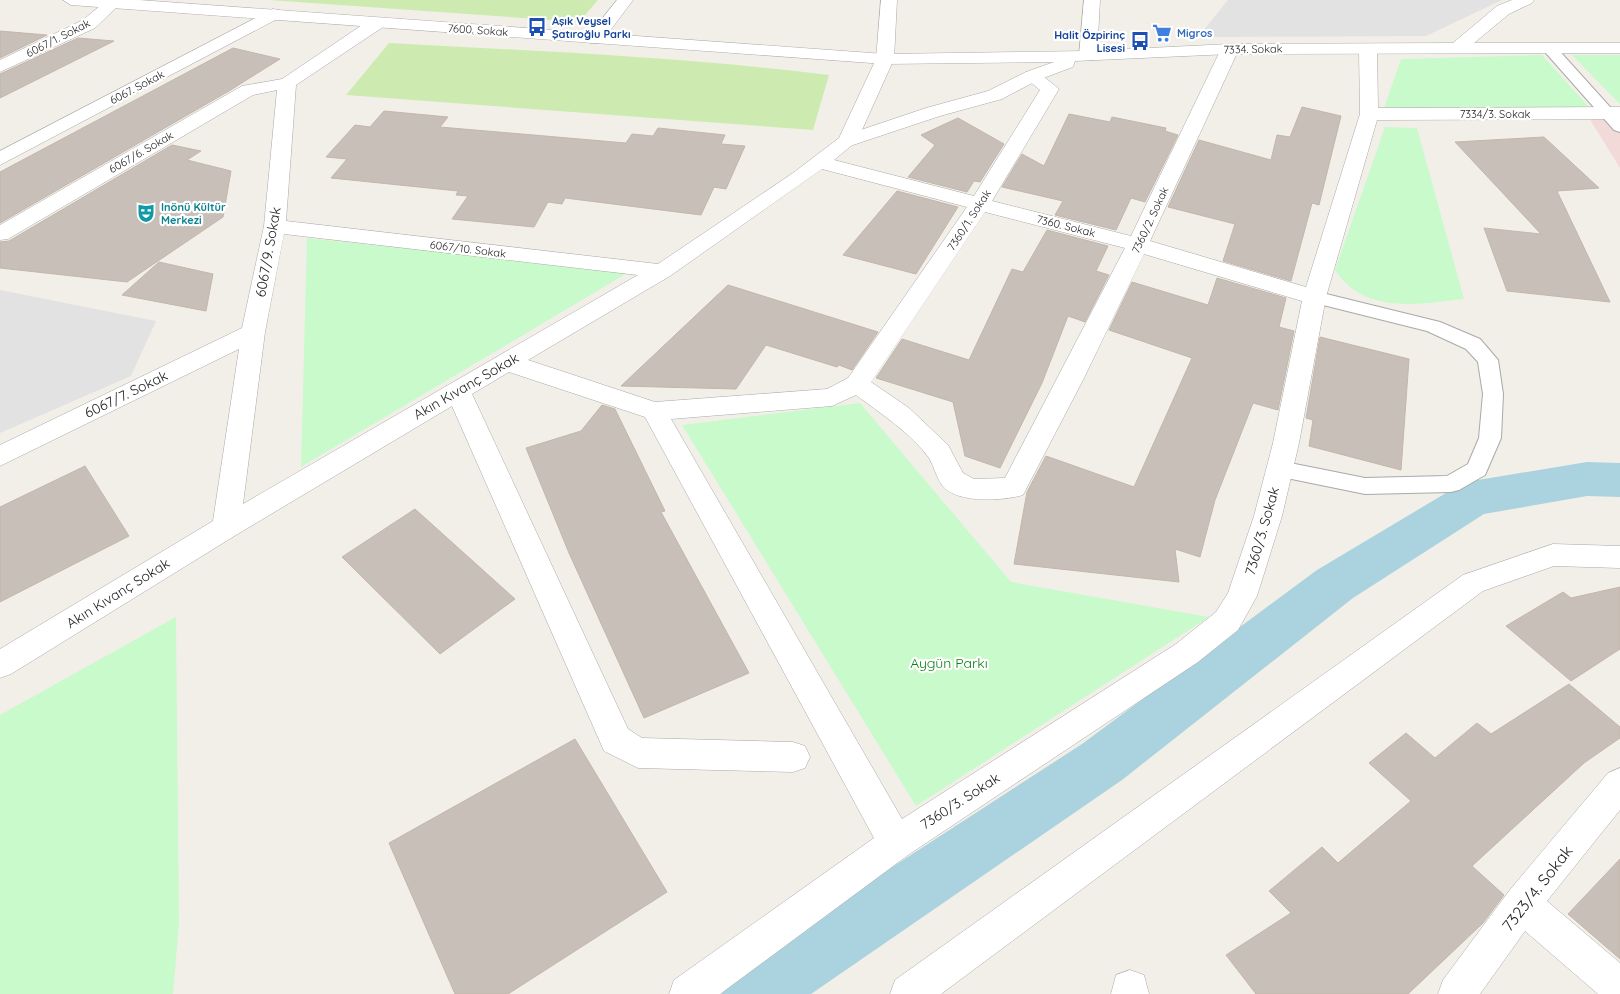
<svg xmlns="http://www.w3.org/2000/svg" width="1620" height="994" font-family="Quicksand,sans-serif">
<style>
.commercial{fill:#f2dad9}
.grass{fill:#cdebb0}
.park{fill:#c8facc}
.parking{fill:#e2e2e2}
.lines{fill:none;stroke-linecap:round;stroke-linejoin:round}
.canal{fill:#aad3df;fill-rule:evenodd}
.building{fill:#c7bfb8;stroke:#c4b6ab}
.service-casing{stroke:#a9a9a9;stroke-width:2}
.minor-casing{stroke:#a9a9a9;stroke-width:1}
.tertiary-casing{stroke:#a9a9a9;stroke-width:1}
.service{fill:#fff;fill-rule:evenodd}
.minor{fill:#fff;fill-rule:evenodd}
.tertiary{fill:#fff;fill-rule:evenodd}
.labels{text-anchor:middle;dominant-baseline:central;stroke-width:4.5;stroke-linejoin:round;paint-order:stroke}
.far-transit-label{font-size:11px;font-weight:bold;fill:#164399;stroke:#fff;text-anchor:start}
.far-street-label{font-size:11px;fill:#222;stroke:#fff}
.far-shop-label{font-size:11px;font-weight:bold;fill:#366cbe;stroke:#fff;text-anchor:start}
.far-culture-label{font-size:11px;font-weight:bold;fill:#0d838f;stroke:#fff;text-anchor:start}
.street-label{font-size:14px;fill:#222;stroke:#fff}
.park-label{font-size:14px;fill:#0c8416;stroke:#fff}
.near-street-label{font-size:16px;fill:#222;stroke:#fff}
</style>
<rect width="100%" height="100%" fill="#f2efe9"/>
<!-- commercial -->
<polygon class="commercial" points="1589,118 1620,119 1620,168"/>
<!-- grass -->
<g class="grass">
<polygon points="269,0 598,0 579,22"/>
<path d="M389,43C536,51 683,57 829,75L813,130L346,95Z"/>
</g>
<!-- park -->
<g class="park">
<polygon points="1542,55 1589,107 1384,108 1401,59"/>
<polygon points="1572,55 1620,55 1620,104"/>
<path d="M1385,127L1417,128L1464,299C1418,304 1365,315 1335,270Z"/>
<polygon points="307,238 629,272 301,467"/>
<polygon points="860,403 1011,582 1209,617 916,806 682,425"/>
<polygon points="176,617 179,924 173,994 0,994 0,715"/>
</g>
<!-- parking -->
<g class="parking">
<polygon points="1228,0 1502,0 1426,36 1198,37"/>
<polygon points="0,290 156,321 131,376 0,433"/>
</g>
<g class="lines">
<!-- canal -->
<polygon class="canal" points="1587,462 1620,463 1620,497 1587,496 1484,514 1353,598 1122,780 811,994 722,994 732,971 1082,744 1317,570 1456,487 1472,481"/>
</g>
<!-- building -->
<g class="building">
<polygon points="0,31 47,35 0,58"/>
<polygon points="78,38 114,41 0,98 0,74"/>
<polygon points="233,48 280,59 229,91 0,223 0,172"/>
<polygon points="1302,107 1341,116 1319,205 1312,203 1291,281 1223,261 1235,224 1168,207 1199,140 1271,160 1277,135 1290,137"/>
<polygon points="384,111 448,117 440,127 626,143 632,134 653,136 658,128 725,135 721,144 745,146 726,189 714,187 701,215 565,198 562,204 548,202 534,227 452,219 468,196 456,195 458,191 331,178 347,159 326,157 355,125 370,127"/>
<polygon points="1069,114 1110,122 1112,117 1166,128 1165,131 1178,135 1145,202 1131,198 1116,230 1055,215 1063,201 1002,187 1022,154 1044,166"/>
<polygon points="958,118 1004,144 980,182 974,181 967,192 908,177 935,145 921,135"/>
<polygon points="1544,137 1599,188 1557,191 1610,302 1507,291 1484,228 1541,234 1455,142"/>
<polygon points="172,145 201,151 187,160 231,171 223,217 127,282 0,268 0,242 9,241"/>
<polygon points="897,191 958,207 916,274 843,255"/>
<polygon points="1047,230 1108,246 1096,271 1109,275 1085,322 1068,316 1042,383 1000,468 965,456 953,402 876,378 902,339 969,360 1012,269 1023,272"/>
<polygon points="159,262 213,274 206,311 122,295"/>
<polygon points="1217,278 1286,298 1279,327 1294,331 1278,410 1253,403 1215,500 1200,557 1175,549 1179,582 1014,564 1027,492 1046,456 1134,487 1192,358 1109,330 1132,282 1208,305"/>
<polygon points="728,285 878,332 852,370 839,365 837,367 766,345 736,389 621,386"/>
<polygon points="1320,337 1409,359 1401,470 1309,446 1313,420 1306,418"/>
<polygon points="602,405 615,409 665,511 661,512 749,673 644,718 569,553 526,448 581,431"/>
<polygon points="85,466 129,536 0,602 0,507"/>
<polygon points="415,509 515,599 440,654 342,557"/>
<polygon points="1620,587 1620,649 1571,681 1506,626 1563,592 1571,598"/>
<polygon points="1569,684 1620,727 1620,738 1584,763 1472,866 1504,895 1483,923 1408,994 1256,994 1226,955 1291,913 1269,891 1322,847 1338,863 1411,801 1369,763 1406,733 1435,758 1477,723 1491,734"/>
<polygon points="575,739 667,892 508,994 455,994 389,843"/>
<polygon points="1620,859 1620,959 1568,914"/>
</g>
<g class="lines">
<!-- service casing -->
<g class="service-casing">
<g id="service">
<polygon points="1550,45 1555,46 1620,118 1620,132 1614,130 1545,52 1543,49"/>
<polygon points="1314,291 1440,322 1480,339 1498,360 1503,394 1501,438 1485,475 1459,490 1451,492 1365,494 1272,475 1269,469 1272,463 1280,461 1365,478 1447,476 1468,464 1479,438 1483,394 1478,362 1466,349 1427,331 1307,301 1305,297 1307,293"/>
</g>
</g>
<!-- minor casing -->
<g class="minor-casing">
<g id="minor">
<polygon points="107,0 119,0 121,3 95,28 0,72 0,60 83,20"/>
<polygon points="617,0 633,0 601,43 589,43 586,39"/>
<path d="M881,0H897L894,59L857,141L834,160L974,196L1040,90L1023,76L1026,72H1038L1059,89L992,201L1131,236L1221,49L1224,45H1236L1239,49L1150,241L1306,287L1360,114L1359,49L1362,45H1374L1377,49L1378,108L1620,107V119L1377,120L1326,297L1299,443L1282,516L1257,596L1238,630L1198,662L908,855L720,994H669L674,980L874,838L645,417L509,372L472,394L628,729L642,738L793,742L805,746L810,757L805,768L793,772L638,768L604,751L452,406L236,535L11,674L0,678V649L213,521L239,349L0,466V445L242,328L264,226L277,90L253,95L8,239L0,240V225L242,86L282,79L371,19H383L385,23L383,27L296,85L286,221L658,264L793,173L839,138L876,59ZM822,169L967,207L848,378L827,389L655,402L528,360L670,276ZM985,212L1125,248L1005,478L974,479L963,473L948,445L909,408L871,382ZM284,234L638,275L243,504L265,332ZM1144,254L1302,301L1273,443L1254,516L1228,593L1216,612L1176,644L902,819L671,419L832,406L856,395C880,413 911,433 929,458C934,466 936,477 942,485C956,504 1003,501 1023,495L1083,380Z"/>
<polygon points="1084,0 1100,0 1097,56 1094,60 1082,60 1079,56"/>
<polygon points="273,9 279,10 281,14 279,18 0,165 0,151"/>
<polygon points="1553,544 1620,546 1620,568 1554,566 1483,591 941,994 890,994 895,980 1463,575"/>
<polygon points="1620,768 1620,810 1547,901 1620,963 1620,994 1598,994 1525,931 1480,994 1438,994 1443,980 1509,891 1608,773"/>
<polygon points="1130,970 1144,975 1149,994 1111,994 1116,975"/>
</g>
</g>
<!-- tertiary casing -->
<g class="tertiary-casing">
<polygon id="tertiary" points="63,0 139,0 885,54 1088,51 1230,44 1453,43 1497,6 1512,0 1534,0 1532,3 1509,14 1474,43 1620,43 1620,53 1230,54 1075,61 1073,67 1038,80 1002,99 940,116 847,147 840,145 837,141 840,137 926,108 988,91 1026,72 1054,62 885,64 71,5"/>
</g>
<!-- service -->
<use href="#service" class="service"/>
<!-- minor -->
<use href="#minor" class="minor"/>
<!-- tertiary -->
<use href="#tertiary" class="tertiary"/>
</g>
<!-- icons -->
<defs>
<g id="bus-bare" transform="scale(1.5)"><path d="M-5-6H5V4H4V6H2V4H-2V6H-4V4H-5ZM-3.5-4V0h7V-4ZM-3.5 1.2v1.5H-2V1.2ZM2 1.2v1.5H3.5V1.2Z" fill="#1a4fb4" stroke="#fff" stroke-width="2.5" paint-order="stroke"/></g>
<g id="supermarket-bare" transform="scale(1.5)"><path d="M-6-5.5h2.5l.6 2H6L4.5 2H-2.5L-4.4-4H-6ZM-1.5 3.2a1.3 1.3 0 1 0 .1 0ZM3 3.2a1.3 1.3 0 1 0 .1 0Z" fill="#3f7fe0" stroke="#fff" stroke-width="2.5" paint-order="stroke"/></g>
<g id="theatre-bare" transform="scale(1.5)"><path d="M-5-5.5Q0-4 5-5.5V0Q5 5 0 6Q-5 5-5 0ZM-3.3-2.5H-1v1.5H-3.3ZM1-2.5H3.3v1.5H1ZM-2.8 1Q0 5.5 2.8 1Z" fill="#0f9aa8" stroke="#fff" stroke-width="2.5" paint-order="stroke"/></g>
</defs>
<g fill-rule="evenodd">
<use href="#bus-bare" x="537" y="27"/>
<use href="#supermarket-bare" x="1162" y="33"/>
<use href="#bus-bare" x="1140" y="41"/>
<use href="#theatre-bare" x="146" y="213"/>
</g>
<g class="labels">
<!-- far-transit labels -->
<g class="far-transit-label">
<text x="552" y="21">Aşık Veysel<tspan x="552" dy="13">Şatıroğlu Parkı</tspan></text>
<text x="1125" y="35" text-anchor="end">Halit Özpirinç<tspan x="1125" dy="13">Lisesi</tspan></text>
</g>
<!-- far-street labels -->
<g class="far-street-label">
<text transform="translate(478 30) rotate(4)">7600. Sokak</text>
<text transform="translate(58 38) rotate(-27)">6067/1. Sokak</text>
<text transform="translate(1253 49) rotate(-1)">7334. Sokak</text>
<text transform="translate(137 87) rotate(-28)">6067. Sokak</text>
<text x="1495" y="114">7334/3. Sokak</text>
<text transform="translate(141 152) rotate(-30)">6067/6. Sokak</text>
<text transform="translate(969 220) rotate(-57)">7360/1. Sokak</text>
<text transform="translate(1150 220) rotate(-65)">7360/2. Sokak</text>
<text transform="translate(1066 226) rotate(14)">7360. Sokak</text>
<text transform="translate(468 249) rotate(7)">6067/10. Sokak</text>
</g>
<!-- far-shop labels -->
<g class="far-shop-label">
<text x="1177" y="33">Migros</text>
</g>
<!-- far-culture labels -->
<g class="far-culture-label">
<text x="161" y="207">Inönü Kültür<tspan x="161" dy="13">Merkezi</tspan></text>
</g>
<!-- street labels -->
<g class="street-label">
<text transform="translate(268 252) rotate(-80)">6067/9. Sokak</text>
<text transform="translate(466 386) rotate(-30)">Akın Kıvanç Sokak</text>
<text transform="translate(126 394) rotate(-26)">6067/7. Sokak</text>
<text transform="translate(1262 531) rotate(-74)">7360/3. Sokak</text>
<text transform="translate(118 593) rotate(-32)">Akın Kıvanç Sokak</text>
<text transform="translate(960 801) rotate(-33)">7360/3. Sokak</text>
</g>
<!-- park labels -->
<g class="park-label">
<text x="949" y="663">Aygün Parkı</text>
</g>
<!-- near-street labels -->
<g class="near-street-label">
<text transform="translate(1537 888) rotate(-52)">7323/4. Sokak</text>
</g>
</g>
</svg>
